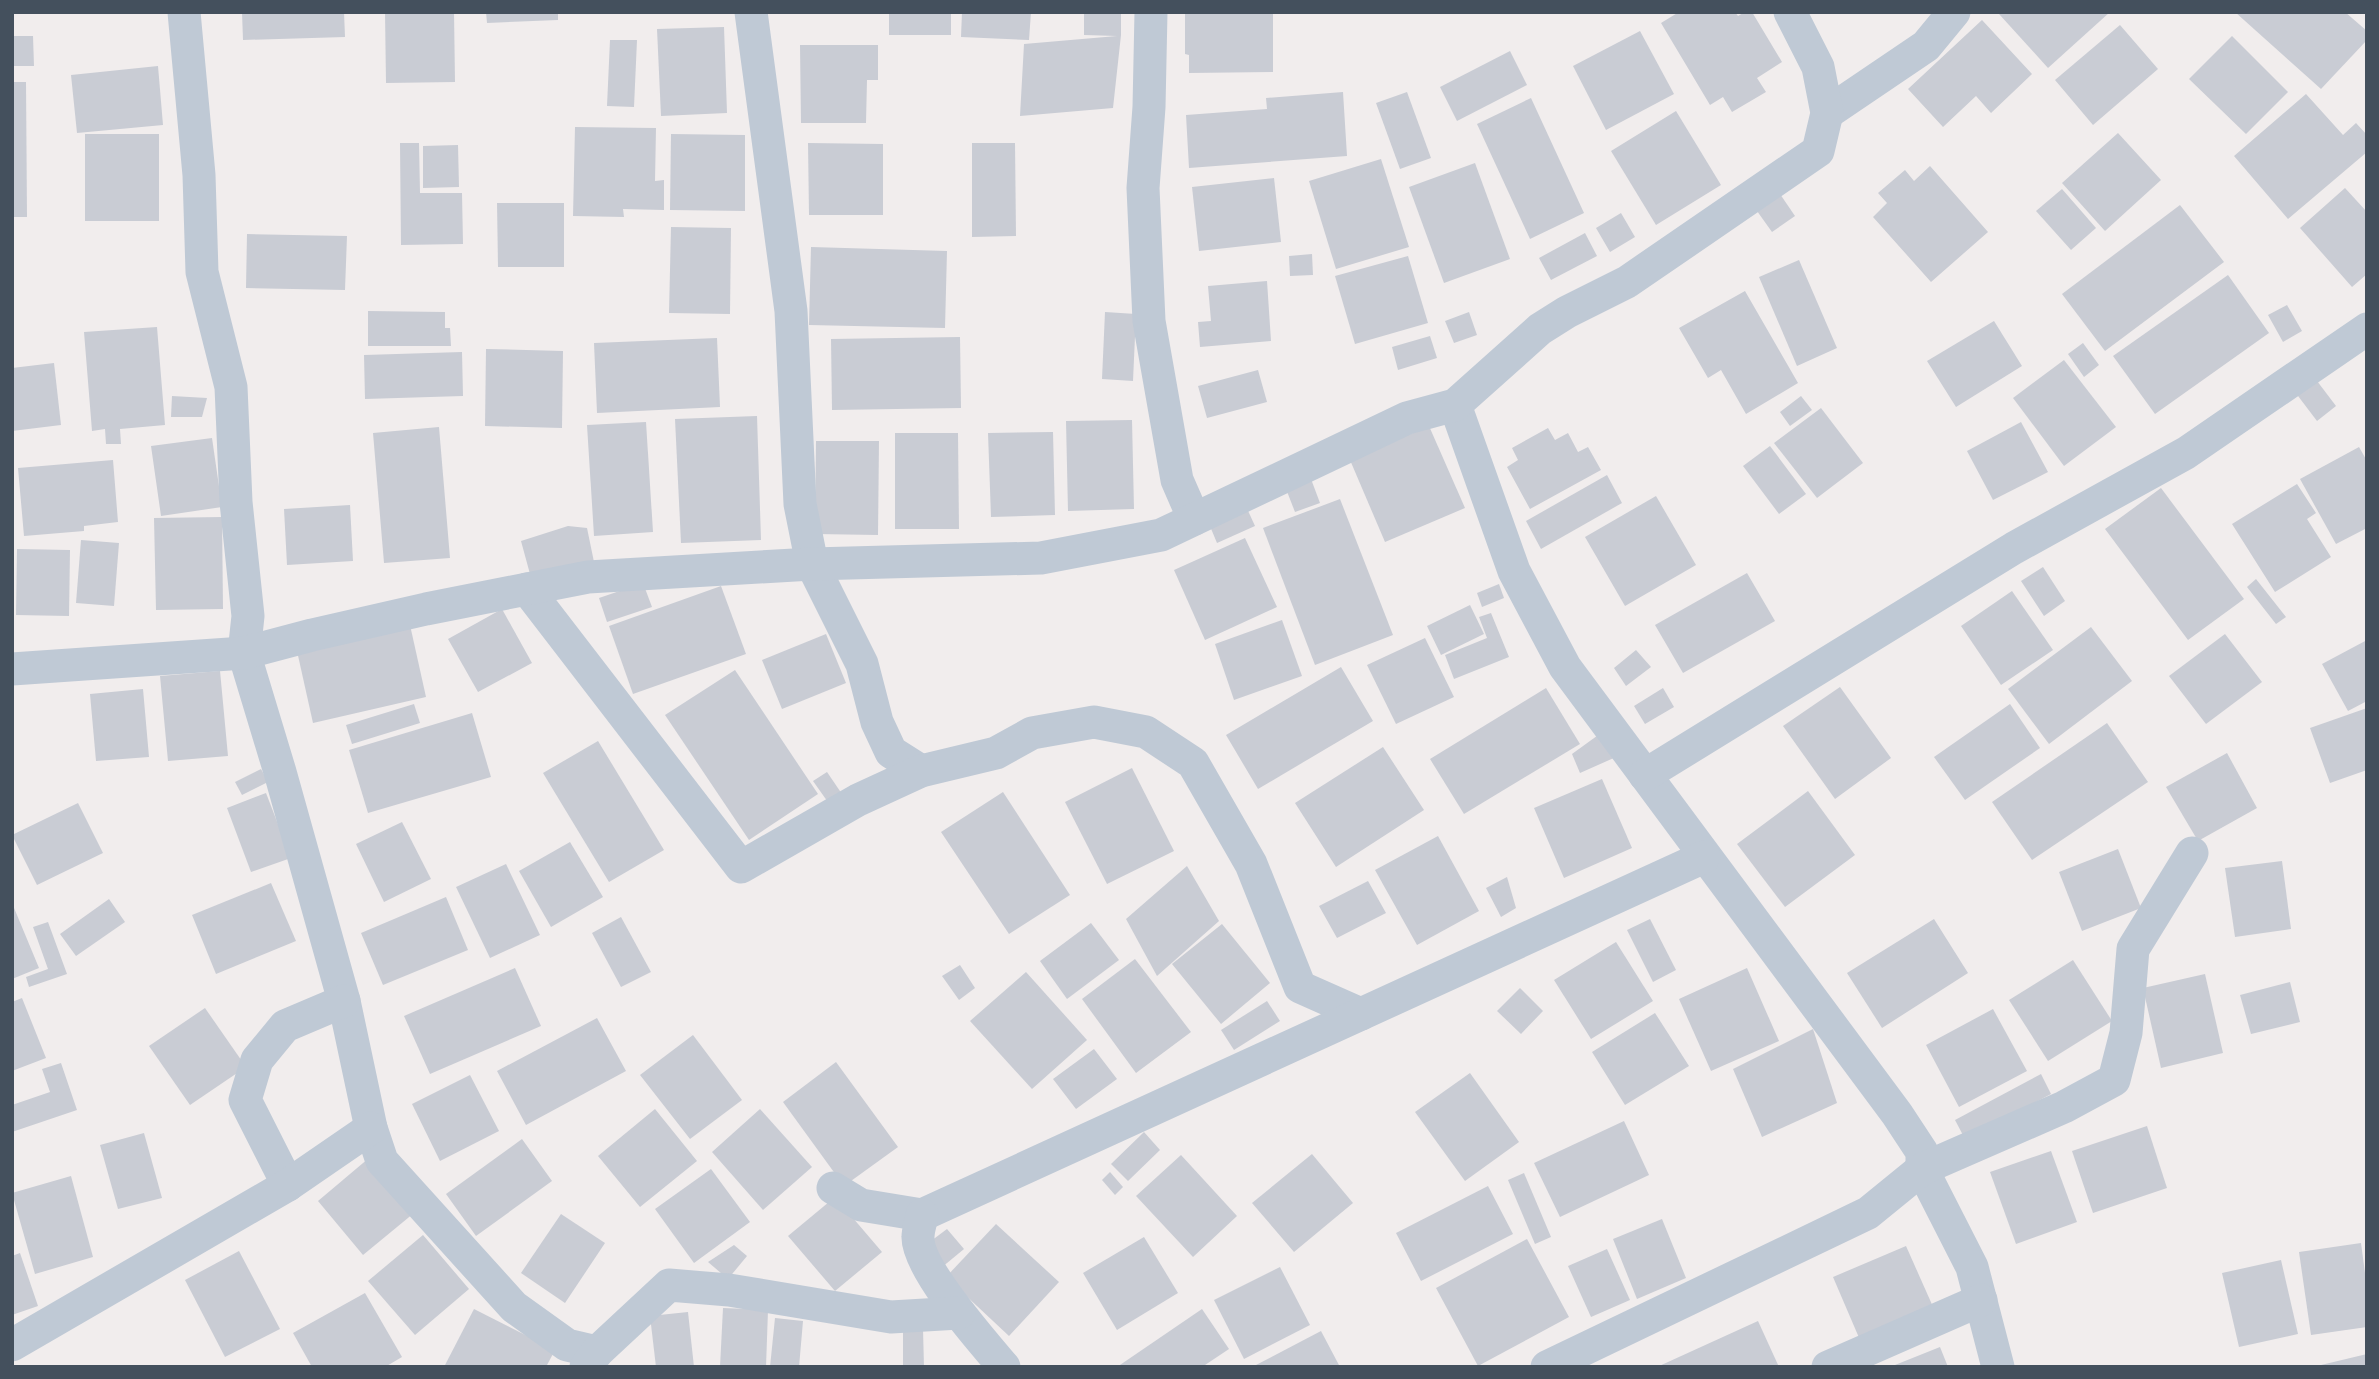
<svg xmlns="http://www.w3.org/2000/svg" width="2379" height="1379" font-family="'Varela Round',sans-serif">
<style>
.building{fill:#c9ccd4}
.lines{fill:none;stroke-linecap:round;stroke-linejoin:round}
.minor{stroke:#bfc9d5;stroke-width:33}
</style>
<rect width="100%" height="100%" fill="#f1eded"/>
<!-- building -->
<g class="building">
<polygon points="242,12 344,12 345,37 243,40"/>
<polygon points="385,12 454,12 455,82 386,83"/>
<polygon points="486,12 558,12 558,20 487,23"/>
<rect x="889" y="12" width="62" height="23"/>
<polygon points="962,12 1031,12 1029,40 961,37"/>
<polygon points="1084,12 1121,12 1121,35 1113,108 1020,116 1024,44 1117,36 1084,35"/>
<polygon points="1185,12 1273,12 1273,72 1189,73 1189,55 1185,54"/>
<polygon points="1679,12 1735,12 1738,16 1745,12 1752,12 1782,62 1757,78 1766,92 1732,112 1723,97 1710,105 1661,23"/>
<polygon points="2000,12 2110,12 2048,68 1999,14"/>
<polygon points="2235,12 2345,12 2367,31 2367,40 2321,89"/>
<polygon points="1982,20 2032,74 1991,113 1976,96 1943,127 1908,89"/>
<polygon points="2120,25 2158,69 2093,125 2055,80"/>
<polygon points="724,27 727,113 661,116 657,29"/>
<polygon points="1640,31 1674,94 1606,130 1573,66"/>
<polygon points="12,36 33,36 34,66 12,66"/>
<polygon points="2232,36 2288,92 2246,134 2189,79"/>
<polygon points="610,40 637,40 634,107 607,106"/>
<polygon points="800,45 878,45 878,80 867,80 866,123 801,123"/>
<polygon points="1510,51 1527,85 1457,121 1440,87"/>
<polygon points="158,66 163,125 77,133 71,75"/>
<polygon points="12,82 26,82 27,217 12,217"/>
<polygon points="1343,92 1347,156 1189,168 1186,115 1267,109 1266,98"/>
<polygon points="1407,92 1431,158 1400,169 1376,103"/>
<polygon points="2306,94 2343,135 2356,123 2367,135 2367,152 2288,219 2234,156"/>
<polygon points="1531,98 1584,213 1530,239 1477,124"/>
<polygon points="1676,111 1721,185 1656,225 1611,151"/>
<polygon points="575,127 656,128 655,181 664,180 664,210 623,209 624,217 573,216"/>
<polygon points="2118,133 2161,180 2105,231 2062,183"/>
<rect x="85" y="134" width="74" height="87"/>
<polygon points="671,134 745,135 745,211 670,210"/>
<polygon points="400,143 419,143 420,193 462,193 463,244 401,245"/>
<polygon points="808,143 883,144 883,215 809,215"/>
<polygon points="972,143 1015,143 1016,236 972,237"/>
<polygon points="458,145 459,187 423,188 423,146"/>
<polygon points="1381,159 1409,247 1336,269 1309,181"/>
<polygon points="1475,163 1510,259 1444,283 1409,187"/>
<polygon points="1930,166 1988,232 1931,282 1873,217 1887,203 1878,193 1905,170 1914,181"/>
<polygon points="1274,178 1281,242 1199,251 1192,187"/>
<polygon points="2345,188 2367,212 2367,274 2352,287 2300,228"/>
<polygon points="2062,189 2096,228 2071,250 2036,211"/>
<polygon points="1780,194 1795,216 1772,232 1757,211"/>
<polygon points="497,203 564,203 564,267 498,267"/>
<polygon points="2180,205 2224,262 2105,351 2062,294"/>
<polygon points="1621,213 1635,237 1610,252 1596,228"/>
<polygon points="671,227 731,228 730,314 669,313"/>
<polygon points="1585,233 1597,256 1551,280 1539,258"/>
<polygon points="247,234 347,236 345,290 246,288"/>
<polygon points="811,247 947,251 945,328 809,325"/>
<polygon points="1312,254 1313,275 1290,276 1289,256"/>
<polygon points="1408,256 1428,323 1355,344 1335,276"/>
<polygon points="1799,260 1837,348 1797,366 1759,277"/>
<polygon points="2228,275 2269,333 2155,414 2113,356"/>
<polygon points="1267,281 1271,341 1200,347 1198,322 1211,321 1208,286"/>
<polygon points="1745,291 1798,383 1746,414 1721,370 1708,378 1679,328"/>
<polygon points="2287,305 2302,331 2283,342 2268,315"/>
<polygon points="368,311 445,312 445,328 450,328 451,346 368,346"/>
<polygon points="1105,312 1136,314 1133,381 1102,379"/>
<polygon points="1469,312 1477,335 1454,343 1445,321"/>
<polygon points="1994,321 2022,366 1956,407 1927,361"/>
<polygon points="157,327 165,425 120,429 121,444 106,444 105,429 92,431 84,332"/>
<polygon points="1430,336 1437,358 1398,370 1392,347"/>
<polygon points="960,337 961,408 832,410 831,339"/>
<polygon points="717,338 720,407 597,413 594,343"/>
<polygon points="2083,343 2099,365 2084,377 2068,354"/>
<polygon points="486,349 563,351 562,428 485,426"/>
<polygon points="462,352 463,396 365,399 364,355"/>
<polygon points="2064,360 2116,427 2064,466 2013,398"/>
<polygon points="54,363 61,425 12,431 12,368"/>
<polygon points="1258,370 1267,402 1207,418 1198,386"/>
<polygon points="2314,377 2336,406 2317,421 2295,392"/>
<polygon points="172,396 207,398 202,417 171,417"/>
<polygon points="1801,396 1812,410 1790,426 1780,412"/>
<polygon points="1821,408 1863,463 1817,498 1774,443"/>
<polygon points="757,416 761,540 681,543 675,419"/>
<polygon points="1132,420 1134,509 1068,511 1066,421"/>
<polygon points="646,422 653,532 594,536 587,425"/>
<polygon points="2021,422 2048,472 1993,500 1967,451"/>
<polygon points="1429,426 1465,508 1385,542 1350,460"/>
<polygon points="439,427 450,558 384,563 373,433"/>
<polygon points="1548,428 1555,440 1568,433 1578,452 1588,447 1601,470 1530,509 1507,467 1518,460 1512,448"/>
<polygon points="1053,432 1055,515 991,517 988,433"/>
<polygon points="895,433 958,433 959,529 895,529"/>
<polygon points="212,438 222,507 161,516 151,446"/>
<polygon points="816,441 879,441 878,535 815,534"/>
<polygon points="1770,446 1806,494 1779,514 1743,466"/>
<polygon points="2359,447 2367,461 2367,528 2336,544 2300,479"/>
<polygon points="113,460 118,522 84,526 84,531 24,536 18,468"/>
<polygon points="1607,475 1622,503 1541,549 1526,521"/>
<polygon points="1311,479 1320,503 1295,512 1286,489"/>
<polygon points="2297,484 2316,513 2307,519 2331,557 2275,592 2232,524"/>
<polygon points="2161,488 2244,599 2188,640 2105,529"/>
<polygon points="1656,496 1696,565 1625,606 1585,537"/>
<polygon points="1340,499 1393,635 1315,665 1263,528"/>
<polygon points="1244,502 1255,526 1217,543 1207,519"/>
<polygon points="350,505 353,561 287,565 284,509"/>
<polygon points="222,517 223,609 156,610 154,518"/>
<polygon points="568,526 587,528 594,562 530,574 521,541"/>
<polygon points="1245,538 1277,607 1205,640 1174,570"/>
<polygon points="81,540 119,543 114,606 76,603"/>
<polygon points="17,549 70,550 69,616 16,615"/>
<polygon points="2043,567 2065,601 2044,616 2021,581"/>
<polygon points="1747,573 1775,621 1683,673 1655,625"/>
<polygon points="2256,579 2286,617 2276,624 2247,587"/>
<polygon points="643,583 652,607 607,622 599,598"/>
<polygon points="1499,584 1504,598 1482,607 1477,593"/>
<polygon points="721,586 746,654 633,694 609,626"/>
<polygon points="2012,591 2053,650 2001,685 1961,626"/>
<polygon points="1470,605 1484,634 1441,655 1427,626"/>
<polygon points="502,609 532,663 478,692 448,639"/>
<polygon points="1491,613 1509,657 1454,679 1445,655 1487,638 1479,617"/>
<polygon points="1282,620 1302,676 1234,700 1215,644"/>
<polygon points="410,625 426,697 313,723 297,651"/>
<polygon points="2091,627 2132,681 2049,744 2008,689"/>
<polygon points="826,634 846,683 782,709 762,660"/>
<polygon points="2225,634 2262,682 2206,724 2169,676"/>
<polygon points="1425,638 1454,697 1396,724 1367,665"/>
<polygon points="2367,640 2367,701 2348,711 2322,664"/>
<polygon points="1636,650 1651,667 1626,686 1614,668"/>
<polygon points="1341,667 1373,721 1258,789 1226,735"/>
<polygon points="735,670 818,794 749,840 665,715"/>
<polygon points="220,671 228,756 168,761 160,676"/>
<polygon points="1840,687 1891,758 1835,799 1783,726"/>
<polygon points="1546,688 1580,744 1464,814 1430,759"/>
<polygon points="1663,688 1674,707 1645,724 1634,706"/>
<polygon points="143,689 149,757 96,761 90,694"/>
<polygon points="414,704 420,723 352,744 346,725"/>
<polygon points="2010,704 2040,748 1965,800 1934,757"/>
<polygon points="2367,708 2367,770 2330,783 2310,728"/>
<polygon points="472,713 491,777 368,813 349,750"/>
<polygon points="2107,723 2148,782 2032,860 1992,802"/>
<polygon points="1601,733 1616,757 1580,773 1572,754"/>
<polygon points="598,741 664,850 609,882 543,773"/>
<polygon points="1383,747 1424,810 1336,867 1295,803"/>
<polygon points="2227,753 2257,808 2198,841 2166,787"/>
<polygon points="1132,768 1174,851 1107,884 1065,802"/>
<polygon points="261,769 268,782 242,795 235,782"/>
<polygon points="827,772 844,797 830,805 813,781"/>
<polygon points="1602,779 1632,848 1564,878 1534,808"/>
<polygon points="1808,791 1855,855 1785,907 1737,844"/>
<polygon points="1003,792 1070,895 1009,934 941,832"/>
<polygon points="266,793 291,858 251,872 227,808"/>
<polygon points="78,803 103,853 37,885 12,835"/>
<polygon points="402,822 431,879 384,902 356,844"/>
<polygon points="1438,836 1479,911 1417,945 1375,870"/>
<polygon points="570,842 603,897 551,927 519,871"/>
<polygon points="2118,849 2141,908 2082,931 2059,872"/>
<polygon points="2282,861 2291,929 2235,937 2225,868"/>
<polygon points="506,864 540,935 490,958 456,887"/>
<polygon points="1187,866 1219,921 1157,976 1126,919"/>
<polygon points="1507,877 1516,908 1501,917 1486,888"/>
<polygon points="1368,881 1386,913 1337,938 1319,906"/>
<polygon points="271,883 296,941 216,974 192,915"/>
<polygon points="446,897 468,950 383,985 361,933"/>
<polygon points="109,899 125,922 76,956 60,934"/>
<polygon points="12,903 39,968 12,979"/>
<polygon points="621,917 651,972 621,987 592,933"/>
<polygon points="1650,919 1676,970 1653,982 1627,930"/>
<polygon points="1934,919 1968,973 1882,1028 1847,973"/>
<polygon points="48,922 67,974 29,987 26,977 48,969 33,927"/>
<polygon points="1091,923 1119,960 1067,999 1040,961"/>
<polygon points="1222,924 1270,983 1221,1024 1172,964"/>
<polygon points="1616,942 1653,1001 1591,1039 1554,980"/>
<polygon points="1135,959 1191,1032 1136,1073 1082,999"/>
<polygon points="2073,960 2112,1021 2048,1061 2009,1000"/>
<polygon points="960,965 975,988 959,1000 942,976"/>
<polygon points="515,968 541,1026 430,1074 404,1016"/>
<polygon points="1747,968 1779,1041 1711,1071 1679,999"/>
<polygon points="1026,972 1087,1040 1032,1089 970,1021"/>
<polygon points="2205,974 2223,1053 2161,1068 2143,988"/>
<polygon points="2290,982 2300,1022 2251,1034 2240,995"/>
<polygon points="1520,988 1543,1011 1521,1034 1497,1011"/>
<polygon points="22,998 46,1058 12,1071 12,1002"/>
<polygon points="1267,1001 1280,1021 1234,1050 1221,1030"/>
<polygon points="205,1008 246,1067 190,1105 149,1046"/>
<polygon points="1993,1009 2027,1071 1959,1107 1926,1045"/>
<polygon points="1655,1013 1689,1066 1625,1105 1592,1052"/>
<polygon points="597,1018 626,1071 526,1125 497,1071"/>
<polygon points="1813,1029 1837,1103 1762,1137 1733,1069"/>
<polygon points="693,1035 742,1100 690,1139 640,1075"/>
<polygon points="1094,1049 1117,1079 1076,1109 1053,1079"/>
<polygon points="836,1062 898,1147 844,1186 783,1102"/>
<polygon points="61,1063 77,1110 12,1132 12,1105 50,1092 42,1069"/>
<polygon points="1470,1073 1519,1142 1465,1181 1415,1112"/>
<polygon points="2041,1074 2051,1094 1965,1139 1955,1120"/>
<polygon points="470,1075 499,1131 440,1161 412,1104"/>
<polygon points="655,1109 697,1161 640,1207 598,1156"/>
<polygon points="760,1109 812,1167 763,1210 712,1152"/>
<polygon points="1624,1121 1649,1175 1560,1217 1534,1163"/>
<polygon points="2147,1126 2167,1188 2093,1213 2072,1151"/>
<polygon points="1144,1132 1160,1150 1128,1181 1111,1164"/>
<polygon points="144,1133 162,1198 118,1209 100,1145"/>
<polygon points="522,1139 552,1181 476,1236 446,1194"/>
<polygon points="2051,1151 2077,1222 2016,1244 1990,1172"/>
<polygon points="1312,1154 1353,1203 1294,1252 1252,1203"/>
<polygon points="1181,1155 1237,1216 1193,1257 1136,1196"/>
<polygon points="369,1158 414,1213 363,1255 318,1201"/>
<polygon points="711,1169 750,1222 694,1263 655,1209"/>
<polygon points="1110,1172 1123,1187 1115,1195 1102,1180"/>
<polygon points="1524,1173 1551,1237 1535,1244 1508,1180"/>
<polygon points="71,1176 93,1257 35,1274 12,1193"/>
<polygon points="1488,1186 1513,1234 1421,1281 1396,1233"/>
<polygon points="835,1197 882,1252 835,1291 788,1236"/>
<polygon points="561,1214 605,1243 565,1303 521,1273"/>
<polygon points="1662,1219 1686,1278 1637,1299 1613,1239"/>
<polygon points="996,1224 1059,1282 1009,1336 946,1277"/>
<polygon points="947,1229 964,1249 941,1268 923,1247"/>
<polygon points="423,1235 469,1289 415,1335 368,1281"/>
<polygon points="1144,1237 1178,1293 1117,1330 1083,1273"/>
<polygon points="1527,1239 1569,1317 1478,1366 1436,1288"/>
<polygon points="2361,1243 2367,1288 2367,1327 2311,1335 2299,1252"/>
<polygon points="734,1245 747,1256 728,1279 708,1262"/>
<polygon points="1906,1246 1934,1309 1860,1340 1833,1277"/>
<polygon points="1607,1249 1630,1300 1591,1317 1568,1266"/>
<polygon points="239,1251 280,1329 225,1357 185,1280"/>
<polygon points="20,1253 38,1306 12,1315 12,1256"/>
<polygon points="2281,1260 2298,1334 2239,1347 2222,1273"/>
<polygon points="1280,1267 1310,1325 1244,1359 1214,1300"/>
<polygon points="365,1293 402,1357 385,1367 312,1367 293,1333"/>
<polygon points="723,1308 768,1310 766,1367 720,1367"/>
<polygon points="474,1309 555,1350 546,1367 444,1367"/>
<polygon points="1202,1309 1229,1349 1202,1367 1117,1367"/>
<polygon points="688,1312 694,1367 656,1367 650,1316"/>
<polygon points="775,1318 803,1321 799,1367 770,1367"/>
<polygon points="1758,1321 1779,1367 1657,1367"/>
<polygon points="903,1329 923,1329 924,1367 903,1367"/>
<polygon points="1321,1331 1340,1367 1258,1367 1256,1365"/>
<polygon points="1940,1347 1948,1367 1890,1367"/>
<polygon points="2367,1354 2367,1367 2321,1367 2321,1365"/>
</g>
<g class="lines">
<!-- minor -->
<g class="minor">
<polyline points="184,12 199,175 202,272 231,387 236,502 248,616 244,653 280,772 344,1001 371,1128 382,1161 514,1307 567,1345 597,1352"/>
<polyline points="751,12 791,311 800,504 812,564 862,664 877,722 891,752 921,771"/>
<polyline points="1151,12 1149,107 1143,188 1149,321 1177,480 1194,519"/>
<polyline points="1827,113 1926,46 1954,12"/>
<polyline points="1455,405 1514,571 1565,667 1897,1114 1922,1152 1922,1169 1972,1267 1998,1367"/>
<polyline points="527,589 741,867 858,800 921,771 996,753 1032,733 1094,722 1146,732 1193,763 1251,864 1300,987 1361,1014"/>
<polyline points="12,669 244,653 312,635 426,609 588,577 812,564 1041,558 1161,535 1407,418 1455,405 1540,329 1567,312 1627,282 1818,151 1827,113 1818,67 1790,12"/>
<polyline points="1645,775 2014,548 2186,453 2367,329"/>
<polyline points="288,1185 245,1100 257,1060 285,1026 344,1001"/>
<polyline points="833,1188 861,1205 922,1215 1704,857"/>
<path d="M922,1215C921,1222 918,1230 918,1237C917,1268 982,1341 1004,1367"/>
<polyline points="12,1345 288,1185 371,1128"/>
<polyline points="586,1367 597,1352 669,1285 729,1290 891,1317 959,1313"/>
<polyline points="1547,1367 1868,1213 1922,1169 2064,1107 2114,1080 2126,1033 2133,949 2192,853"/>
<polyline points="1828,1367 1981,1300"/>
</g>
</g>
<!-- border -->
<rect width="2379" height="1379" fill="none" stroke="#44505d" stroke-width="28"/>
</svg>
